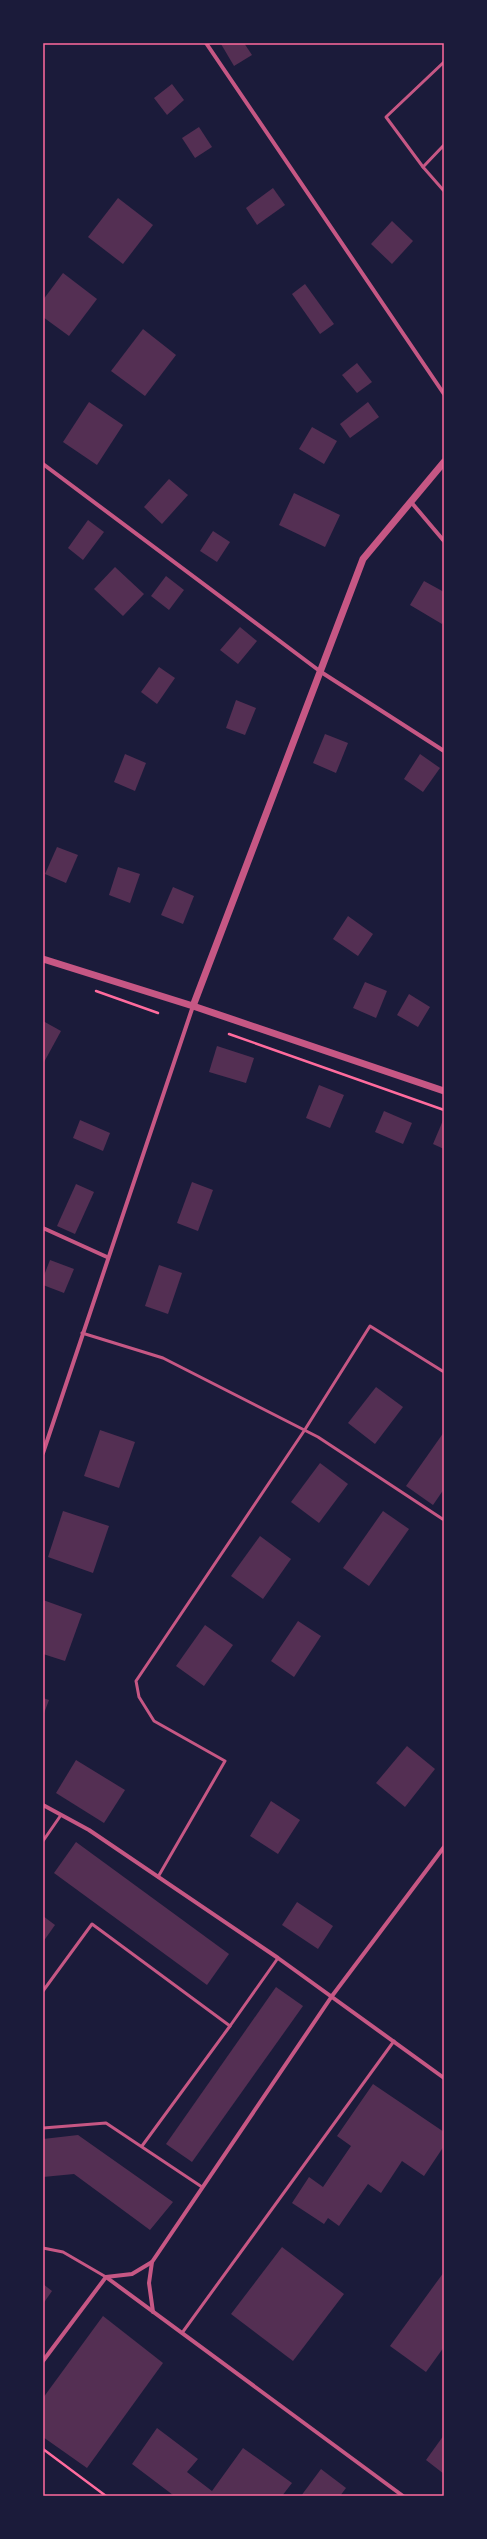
<svg xmlns="http://www.w3.org/2000/svg" width="487" height="2539" font-family="Raleway,sans-serif">
<style>
.building{fill:#542f53}
.lines{fill:none;stroke-linecap:round;stroke-linejoin:round}
.path{stroke:#ff6b9d;stroke-width:2.5}
.service{stroke:#c65784;stroke-width:3}
.minor{stroke:#c65784;stroke-width:4}
.tertiary{stroke:#c65784;stroke-width:7}
.neatline{fill:none;stroke:#ff6b9d;stroke-width:1.5}
</style>
<rect width="100%" height="100%" fill="#1b1b3a"/>
<!-- building -->
<g class="building">
<polygon points="223,43 244,43 252,55 234,66 221,44"/>
<polygon points="172,84 184,100 167,115 154,98"/>
<polygon points="199,127 212,147 195,158 182,138"/>
<polygon points="273,188 285,205 257,225 246,208"/>
<polygon points="118,198 153,225 123,264 88,237"/>
<polygon points="392,221 413,241 392,264 371,244"/>
<polygon points="63,273 97,299 69,336 43,317 43,300"/>
<polygon points="305,284 334,324 320,334 292,294"/>
<polygon points="143,329 176,355 145,396 111,371"/>
<polygon points="357,363 372,382 357,393 342,375"/>
<polygon points="89,402 123,425 97,465 63,442"/>
<polygon points="368,402 379,417 350,438 340,424"/>
<polygon points="312,427 337,441 324,464 299,449"/>
<polygon points="169,479 188,495 162,524 144,507"/>
<polygon points="294,493 340,515 325,547 279,525"/>
<polygon points="88,520 104,532 83,560 68,548"/>
<polygon points="213,531 230,542 217,562 200,551"/>
<polygon points="115,567 144,594 123,616 94,589"/>
<polygon points="166,576 184,590 169,610 151,596"/>
<polygon points="424,581 444,592 444,620 442,624 410,605"/>
<polygon points="240,627 257,641 238,664 220,650"/>
<polygon points="159,667 175,678 157,704 141,692"/>
<polygon points="236,700 256,708 245,735 226,728"/>
<polygon points="325,734 348,743 336,773 313,763"/>
<polygon points="125,754 146,763 135,791 114,782"/>
<polygon points="420,754 440,768 423,792 404,779"/>
<polygon points="57,847 78,855 66,883 45,874"/>
<polygon points="118,867 140,874 130,903 109,895"/>
<polygon points="173,887 194,896 183,924 161,915"/>
<polygon points="348,916 373,934 358,956 333,939"/>
<polygon points="365,982 387,991 376,1018 353,1008"/>
<polygon points="409,994 430,1007 418,1027 397,1015"/>
<polygon points="43,1021 61,1031 43,1064"/>
<polygon points="217,1046 254,1058 246,1083 209,1072"/>
<polygon points="319,1085 344,1095 330,1128 306,1118"/>
<polygon points="384,1111 412,1123 403,1144 375,1132"/>
<polygon points="444,1118 444,1149 433,1144"/>
<polygon points="80,1120 110,1133 103,1151 73,1138"/>
<polygon points="192,1182 213,1190 198,1231 177,1223"/>
<polygon points="76,1184 94,1192 75,1234 57,1226"/>
<polygon points="50,1260 74,1269 64,1293 43,1285 43,1278"/>
<polygon points="159,1265 182,1273 168,1314 145,1306"/>
<polygon points="376,1387 403,1407 375,1444 348,1423"/>
<polygon points="100,1430 135,1442 119,1488 84,1476"/>
<polygon points="444,1432 444,1489 433,1505 406,1486"/>
<polygon points="320,1463 348,1484 319,1523 291,1502"/>
<polygon points="63,1511 109,1526 93,1573 48,1557"/>
<polygon points="383,1511 409,1529 369,1586 343,1568"/>
<polygon points="260,1536 291,1559 263,1599 231,1576"/>
<polygon points="43,1600 82,1614 65,1661 43,1654"/>
<polygon points="298,1621 321,1636 294,1677 271,1661"/>
<polygon points="205,1625 233,1645 204,1686 176,1666"/>
<polygon points="43,1698 49,1700 43,1716"/>
<polygon points="407,1746 435,1769 405,1807 376,1783"/>
<polygon points="76,1760 125,1790 104,1823 56,1793"/>
<polygon points="271,1801 300,1820 278,1854 250,1836"/>
<polygon points="76,1842 229,1954 207,1985 54,1873"/>
<polygon points="297,1902 333,1926 318,1949 282,1925"/>
<polygon points="43,1916 55,1925 43,1942"/>
<polygon points="276,1987 303,2006 192,2162 166,2144"/>
<polygon points="373,2084 444,2132 444,2146 424,2176 402,2161 381,2193 368,2184 339,2226 328,2218 324,2224 292,2203 309,2177 323,2187 351,2146 337,2136"/>
<polygon points="78,2135 173,2202 150,2230 74,2174 43,2177 43,2139"/>
<polygon points="282,2247 344,2294 293,2361 231,2314"/>
<polygon points="444,2272 444,2347 426,2372 390,2346"/>
<polygon points="43,2284 52,2291 43,2304"/>
<polygon points="103,2316 163,2363 87,2468 43,2437 43,2398"/>
<polygon points="157,2428 198,2459 187,2472 212,2491 243,2448 292,2483 282,2496 172,2496 173,2495 132,2464"/>
<polygon points="444,2435 444,2474 426,2460"/>
<polygon points="321,2469 346,2488 340,2496 301,2496"/>
</g>
<g class="lines">
<!-- path -->
<g class="path">
<polyline points="96,991 158,1013"/>
<polyline points="229,1034 444,1110"/>
<polyline points="43,2449 106,2496"/>
</g>
<!-- service -->
<g class="service">
<polyline points="444,145 423,167 444,191"/>
<polyline points="423,167 386,117 444,62"/>
<polyline points="82,1333 163,1358 318,1437 444,1520"/>
<polyline points="43,1841 61,1815"/>
<polyline points="158,1877 225,1761 154,1721 139,1697 136,1681 304,1431 370,1326 444,1372"/>
<polyline points="43,1991 92,1924 230,2026 278,1958"/>
<polyline points="43,2128 106,2123 202,2187"/>
<polyline points="142,2146 230,2026"/>
<polyline points="43,2248 63,2252 106,2277"/>
<polyline points="182,2333 394,2041"/>
</g>
<!-- minor -->
<g class="minor">
<polyline points="206,43 444,394"/>
<polyline points="43,464 321,672 444,751"/>
<polyline points="411,502 444,541"/>
<polyline points="43,1228 107,1257"/>
<polyline points="43,1453 193,1006"/>
<polyline points="43,1805 89,1830 278,1958 444,2078"/>
<polyline points="152,2262 149,2283 153,2312"/>
<polyline points="106,2277 403,2496"/>
<polyline points="43,2361 106,2277 132,2274 152,2262 332,1996 444,1847"/>
</g>
<!-- tertiary -->
<g class="tertiary">
<polyline points="43,959 193,1006 444,1091"/>
<polyline points="193,1006 363,559 444,462"/>
</g>
</g>
<!-- border -->
<rect width="487" height="2539" fill="none" stroke="#1b1b3a" stroke-width="88"/>
<rect x="44" y="44" width="399" height="2451" class="neatline"/>
</svg>
